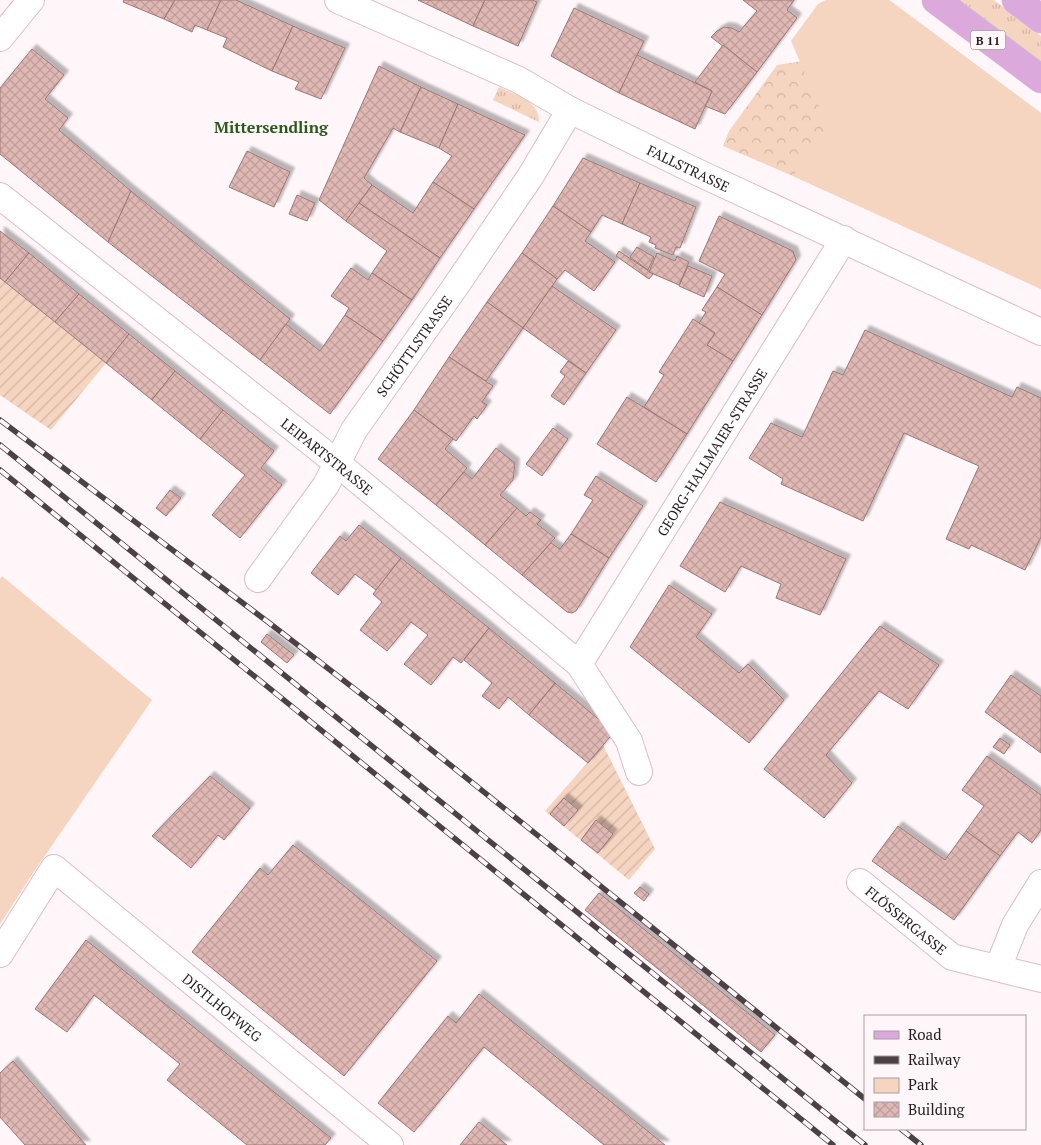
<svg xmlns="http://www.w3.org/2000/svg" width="1041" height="1145" font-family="'PT Serif',serif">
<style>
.grass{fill:url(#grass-tufts)}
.forest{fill:url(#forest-crowns)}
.park{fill:#f5d4c0}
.garden{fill:url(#garden-furrows)}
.building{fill:url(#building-cross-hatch);stroke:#9b7875;filter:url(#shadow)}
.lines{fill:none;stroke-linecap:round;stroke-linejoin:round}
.minor-casing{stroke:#dfbbc7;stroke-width:28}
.major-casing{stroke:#d4d1d2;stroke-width:29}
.minor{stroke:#fff;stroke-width:26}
.major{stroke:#dba9db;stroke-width:28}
.rail-casing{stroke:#4d4146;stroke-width:5.5}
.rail{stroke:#fef6f9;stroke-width:4;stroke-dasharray:11;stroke-linecap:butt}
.labels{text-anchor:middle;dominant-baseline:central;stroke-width:4;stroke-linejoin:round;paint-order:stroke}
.shield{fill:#fef6f9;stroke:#685d61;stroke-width:1}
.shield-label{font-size:12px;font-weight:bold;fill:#281b20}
.street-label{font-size:14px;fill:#281b20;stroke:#fef6f9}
.quarter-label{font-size:16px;font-weight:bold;fill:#2d581d;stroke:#fef6f9}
</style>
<defs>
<pattern id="grass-tufts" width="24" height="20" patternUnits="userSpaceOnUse" patternTransform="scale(1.25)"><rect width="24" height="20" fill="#f5d4c0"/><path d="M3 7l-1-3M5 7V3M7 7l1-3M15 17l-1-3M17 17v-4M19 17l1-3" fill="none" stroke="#d2b5a5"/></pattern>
<pattern id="forest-crowns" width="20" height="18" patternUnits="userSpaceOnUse" patternTransform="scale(1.25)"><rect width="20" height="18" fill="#f5d4c0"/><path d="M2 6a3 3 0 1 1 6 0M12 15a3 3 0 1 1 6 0" fill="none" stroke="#d2b5a5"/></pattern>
<pattern id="garden-furrows" width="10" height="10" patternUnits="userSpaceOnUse" patternTransform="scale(1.25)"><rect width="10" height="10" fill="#f5d4c0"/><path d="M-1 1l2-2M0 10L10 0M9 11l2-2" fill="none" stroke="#d2b5a5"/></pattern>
<pattern id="building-cross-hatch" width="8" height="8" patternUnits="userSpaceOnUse" patternTransform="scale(1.25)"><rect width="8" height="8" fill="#dfb7b3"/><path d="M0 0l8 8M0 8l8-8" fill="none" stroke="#bf9d9a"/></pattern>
<filter id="shadow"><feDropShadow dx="4.5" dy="-4.5" stdDeviation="1" flood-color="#0004"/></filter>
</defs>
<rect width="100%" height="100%" fill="#fef6f9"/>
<!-- grass -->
<g class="grass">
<polygon points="953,0 994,0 1041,36 1041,67"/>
<path d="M499,87C515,95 540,101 539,122L493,100Z"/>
</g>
<!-- forest -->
<polygon class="forest" points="889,0 1041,113 1041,289 793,176 723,146 729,131 777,65 815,59"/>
<!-- park -->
<g class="park">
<polygon points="826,0 889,0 1041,113 1041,289 793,176 827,125 791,41 818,4"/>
<polygon points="2,576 152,700 33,873 0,924 0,579"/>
</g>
<!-- garden -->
<g class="garden">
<polygon points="0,278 106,363 51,430 0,395"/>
<polygon points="603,745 655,849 629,880 545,811"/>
</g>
<!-- building -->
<g class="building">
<polygon points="124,0 175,0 164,19 123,2"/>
<polygon points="175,0 221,0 207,30 195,25 192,32 164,19"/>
<polygon points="221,0 236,0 293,26 272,71 223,47 227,38 207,30"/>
<polygon points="418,0 485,0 473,26"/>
<polygon points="485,0 532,0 537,2 518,46 473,26"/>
<polygon points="743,0 794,0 787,10 797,18 757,72 711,37 717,31 724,27 732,28 739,32 757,11"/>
<polygon points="574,8 644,41 619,93 551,56"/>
<polygon points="293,26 345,48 321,99 295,89 299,82 272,71"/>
<polygon points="723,45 757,72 725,114 705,106 712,91 695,82"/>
<polygon points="32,49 64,75 45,99 68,118 59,130 131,191 108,242 0,154 0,88"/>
<polygon points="637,55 712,91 695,129 619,93"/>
<polygon points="379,66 421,87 400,132 393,128 364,178 372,185 346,221 319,200"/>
<polygon points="421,87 458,104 439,148 400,132"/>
<polygon points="458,104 525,135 474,209 433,182 452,156 439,148"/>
<polygon points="247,151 290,172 274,207 229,187"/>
<polygon points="583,158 640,183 622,224 602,215 591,232 553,206"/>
<polygon points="433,182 474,209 440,258 359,203 372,185 413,213"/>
<polygon points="640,183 696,207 680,248 676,247 673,255 655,248 656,245 649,242 651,237 622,224"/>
<polygon points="131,191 290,319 260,360 108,242"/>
<polygon points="297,195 315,203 307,221 289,214"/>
<polygon points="359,203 440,258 412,300 372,273 387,251 346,221"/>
<polygon points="553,206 591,232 585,241 615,262 594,291 565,270 557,279 522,253"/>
<polygon points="719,216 793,251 796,260 762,315 717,287 725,274 699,261"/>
<polygon points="0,231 29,253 5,282 0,278"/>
<polygon points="637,247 654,257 648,270 630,257"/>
<polygon points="619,251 653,274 649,279 616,256"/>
<polygon points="29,253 79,294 55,322 5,282"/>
<polygon points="522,253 557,279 523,328 487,302"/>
<polygon points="657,253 675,261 677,256 689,262 679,285 649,272"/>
<polygon points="688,266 712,276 704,297 679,286"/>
<polygon points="351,268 368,280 372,273 412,300 383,341 345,315 349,308 331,296"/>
<polygon points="552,286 616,330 586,373 523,328"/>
<polygon points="717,287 762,315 733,361 707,345 715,333 699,323 706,312 702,310"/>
<polygon points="79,294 129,334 106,363 55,322"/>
<polygon points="487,302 523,328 486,381 449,357"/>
<polygon points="345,315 383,341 330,414 260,360 286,324 320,351"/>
<polygon points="693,319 715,333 707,345 733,361 687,434 644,407 664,375 659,372"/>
<polygon points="865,330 1012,397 1017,387 1041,398 1041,537 1025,570 971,545 969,549 946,539 979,466 904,433 863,521 781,484 783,479 749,458 771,423 802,437 833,371 843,375"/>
<polygon points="129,334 175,371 152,400 106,363"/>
<polygon points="449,357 493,386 482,402 487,405 477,419 474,416 456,441 414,410"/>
<polygon points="568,361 586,373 564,405 551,396 565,376 560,372"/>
<polygon points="175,371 223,410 200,439 152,400"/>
<polygon points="627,397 687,434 656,482 597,444"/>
<polygon points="223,410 274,451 261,468 282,485 240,538 212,515 245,475 200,439"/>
<polygon points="414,410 453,439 445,449 467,468 436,505 378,459"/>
<polygon points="553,428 568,439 542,476 526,464"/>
<polygon points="496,448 515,463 513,480 500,495 517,508 485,545 436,505 464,472 472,479"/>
<polygon points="596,476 643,506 609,558 571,534 593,500 584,495"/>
<polygon points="170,490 181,498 166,516 156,508"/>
<polygon points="720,502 846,559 820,615 776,598 781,584 741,566 725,592 680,566"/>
<polygon points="517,508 526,516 530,512 541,520 537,524 555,538 522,575 485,545"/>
<polygon points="359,525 401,558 376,590 355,574 338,595 311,573 340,536 346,541"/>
<polygon points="571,534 609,558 576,611 572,613 567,612 522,575 551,543 560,549"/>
<polygon points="401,558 489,628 461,663 453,657 431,685 404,664 428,635 411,622 387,651 360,630 382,602 373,594"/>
<polygon points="669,585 712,614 696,637 739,673 748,664 784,700 749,743 630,647"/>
<polygon points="880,626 939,665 908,709 879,691 826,755 852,783 824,818 764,769"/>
<polygon points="489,628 555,683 529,715 508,697 499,709 482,696 492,683 464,660"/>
<polygon points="267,634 294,655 287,663 261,642"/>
<polygon points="1011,675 1041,696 1041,753 985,712"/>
<polygon points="555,683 614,732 588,763 529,715"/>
<polygon points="1000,738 1010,745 1004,754 993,747"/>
<polygon points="987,756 1041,795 1041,830 1032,843 1018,832 1000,856 966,831 984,806 962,790"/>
<polygon points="210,776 250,808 224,840 218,835 191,868 152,836"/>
<polygon points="564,798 578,810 564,826 550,814"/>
<polygon points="596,820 613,834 598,853 581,840"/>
<polygon points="898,826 945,860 966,831 1000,856 954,920 872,861"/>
<polygon points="293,845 437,961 344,1076 192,952 260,868 268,875"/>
<polygon points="640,887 649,894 644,901 634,893"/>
<polygon points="599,893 775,1035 761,1052 585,910"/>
<polygon points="86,940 331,1138 325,1145 247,1145 167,1080 180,1064 94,995 67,1032 35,1009"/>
<polygon points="479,994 599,1092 665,1145 604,1145 484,1047 414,1132 378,1103 448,1016 456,1023"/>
<polygon points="13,1061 86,1145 25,1145 0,1117 0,1073"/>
<polygon points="479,1122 507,1145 460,1145"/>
</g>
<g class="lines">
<!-- minor casing -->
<g class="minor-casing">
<g id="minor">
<path id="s1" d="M338,0L519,80L570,110L697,172L1041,332"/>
<polyline points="0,38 31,0"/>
<path id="s2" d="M0,196L337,463L579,664L629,741L639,772"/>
<path id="s3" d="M258,579L326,485L354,430L453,290L530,177L570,110"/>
<path id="s4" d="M579,664L844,239"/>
<path id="s5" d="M860,882L952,957L1041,979"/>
<path id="s6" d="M0,954L54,868L390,1145"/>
<polyline points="998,968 1015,925 1041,883"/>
</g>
</g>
<!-- major casing -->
<g class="major-casing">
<g id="major">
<polyline points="936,0 1041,79"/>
<polyline points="1016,0 1041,19"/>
</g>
</g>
<!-- minor -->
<use href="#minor" class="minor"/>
<!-- major -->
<use href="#major" class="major"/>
<!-- rail casing -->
<g class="rail-casing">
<g id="rail">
<polyline points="0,420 268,622 387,714 865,1099"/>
<polyline points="0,445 865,1145"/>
<polyline points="0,470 833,1145"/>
<polyline points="901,1129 921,1145"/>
</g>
</g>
<!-- rail -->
<use href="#rail" class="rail"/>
</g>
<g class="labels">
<!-- shield labels -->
<rect class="shield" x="970.5" y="30.5" width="35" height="19" rx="4"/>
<g class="shield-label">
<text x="988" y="40">B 11</text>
</g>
<!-- street labels -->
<g class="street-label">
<text stroke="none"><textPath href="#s1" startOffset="389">FALLSTRASSE</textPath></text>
<text stroke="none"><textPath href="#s3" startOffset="281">SCHÖTTLSTRASSE</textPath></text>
<text stroke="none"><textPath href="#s4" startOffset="250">GEORG-HALLMAIER-STRASSE</textPath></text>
<text stroke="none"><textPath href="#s2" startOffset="418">LEIPARTSTRASSE</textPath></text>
<text stroke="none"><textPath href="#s5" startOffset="60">FLÖSSERGASSE</textPath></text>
<text stroke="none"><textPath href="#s6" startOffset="320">DISTLHOFWEG</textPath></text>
</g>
<!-- quarter labels -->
<g class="quarter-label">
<text x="271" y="127">Mittersendling</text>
</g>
</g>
<!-- legend -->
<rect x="864" y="1015" width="162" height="115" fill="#fef6f9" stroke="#a89ea2"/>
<rect x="874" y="1031" width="25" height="8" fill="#dba9db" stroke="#a89ea2"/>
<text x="908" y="1040" font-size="15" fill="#281b20">Road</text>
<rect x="874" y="1056" width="25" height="8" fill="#4d4146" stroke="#a89ea2"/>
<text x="908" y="1065" font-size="15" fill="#281b20">Railway</text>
<rect x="874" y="1078" width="25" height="15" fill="#f5d4c0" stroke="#a89ea2"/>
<text x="908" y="1090" font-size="15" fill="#281b20">Park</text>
<rect x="874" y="1102" width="25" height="15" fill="url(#building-cross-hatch)" stroke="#a89ea2"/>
<text x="908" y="1115" font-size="15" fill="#281b20">Building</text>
</svg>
